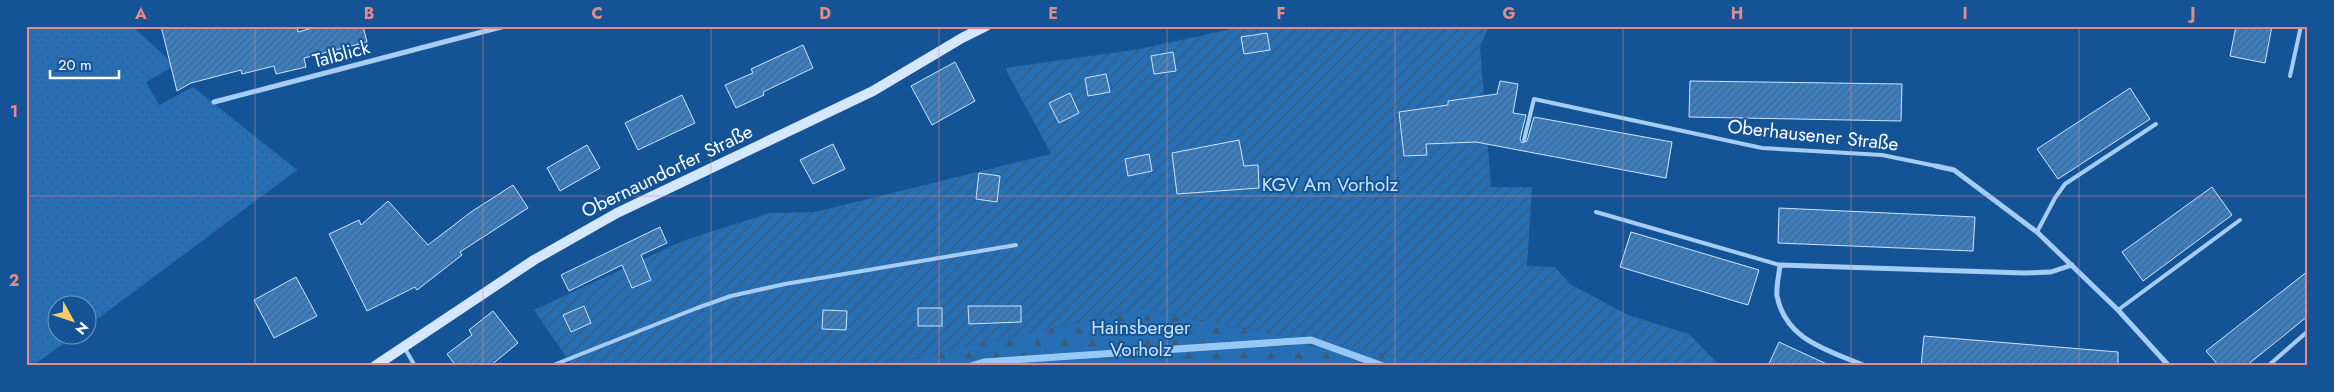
<svg xmlns="http://www.w3.org/2000/svg" width="2334" height="392" font-family="Jost,sans-serif">
<style>
.grass{fill:url(#grass-dots)}
.forest{fill:url(#forest-firs)}
.garden{fill:url(#garden-furrows)}
.lines{fill:none;stroke-linecap:round;stroke-linejoin:round}
.stream{stroke:#97c8f5;stroke-width:7}
.building{fill:url(#building-hatch);stroke:#cce5fd}
.lane{stroke:#a5ccf2;stroke-width:4}
.street{stroke:#a5ccf2;stroke-width:5}
.secondary{stroke:#d4e7fc;stroke-width:10}
.grid{fill:none;stroke:#e88989;stroke-width:1;stroke-opacity:0.55}
.labels{text-anchor:middle;dominant-baseline:central;stroke-width:4;stroke-linejoin:round;paint-order:stroke}
.street-label{font-size:19px;fill:#fff;stroke:#145496}
.park-label{font-size:19px;fill:#cce5fd;stroke:#145496}
.neatline{fill:none;stroke:#e88989;stroke-width:2}
.grid-label{font-size:16px;text-anchor:middle;font-weight:bold;fill:#e88989}
</style>
<defs>
<pattern id="grass-dots" width="8" height="8" patternUnits="userSpaceOnUse" patternTransform="scale(1.25)"><rect width="8" height="8" fill="#276fb5"/><path d="M2 2h.1M6 6h.1" fill="none" stroke="#3d5a76" stroke-width="1.8" stroke-linecap="round"/></pattern>
<pattern id="forest-firs" width="22" height="20" patternUnits="userSpaceOnUse" patternTransform="scale(1.25)"><rect width="22" height="20" fill="#276fb5"/><path d="M5 1l3.5 6h-7zM16 11l3.5 6h-7z" fill="#3d5a76"/></pattern>
<pattern id="garden-furrows" width="10" height="10" patternUnits="userSpaceOnUse" patternTransform="scale(1.25)"><rect width="10" height="10" fill="#276fb5"/><path d="M-1 1l2-2M0 10L10 0M9 11l2-2" fill="none" stroke="#3d5a76"/></pattern>
<pattern id="building-hatch" width="6" height="6" patternUnits="userSpaceOnUse" patternTransform="scale(1.25)"><rect width="6" height="6" fill="#3d7ebe"/><path d="M-1 1l2-2M0 6l6-6M5 7l2-2" fill="none" stroke="#44688b"/></pattern>
</defs>
<rect width="100%" height="100%" fill="#145496"/>
<!-- grass -->
<polygon class="grass" points="26,26 132,26 167,58 172,67 146,82 159,105 193,87 297,170 88,326 88,304 58,304 58,334 76,335 32,366 26,366"/>
<!-- forest -->
<polygon class="forest" points="1142,309 1396,357 1419,366 878,366"/>
<!-- garden -->
<polygon class="garden" points="1245,26 1489,26 1480,47 1491,187 1532,187 1527,266 1555,267 1570,284 1628,315 1689,334 1720,366 1419,366 1396,357 1142,309 878,366 568,366 571,364 534,310 685,240 770,213 815,212 1051,154 1005,68 1140,49"/>
<g class="lines">
<!-- stream -->
<polyline class="stream" points="971,366 984,362 1311,340 1383,366"/>
</g>
<!-- building -->
<g class="building">
<polygon points="161,26 297,26 298,32 320,26 363,26 367,42 304,58 306,67 276,74 274,66 242,74 241,70 191,83 177,91"/>
<polygon points="2236,26 2272,26 2265,63 2230,56"/>
<polygon points="1267,33 1270,50 1244,54 1241,37"/>
<polygon points="803,45 813,68 763,92 764,95 736,108 725,85 753,73 751,69"/>
<polygon points="1173,52 1176,71 1154,74 1151,56"/>
<polygon points="955,62 975,101 932,125 911,86"/>
<polygon points="1106,74 1110,92 1088,96 1085,78"/>
<polygon points="1500,81 1518,84 1513,113 1526,115 1520,139 1522,143 1527,141 1534,117 1672,142 1666,178 1476,142 1426,144 1427,155 1404,156 1399,112 1448,105 1448,101 1497,94"/>
<polygon points="1690,81 1902,84 1901,121 1689,117"/>
<polygon points="2130,88 2150,119 2058,179 2037,149"/>
<polygon points="1070,93 1079,113 1059,123 1049,103"/>
<polygon points="682,95 695,123 638,150 625,123"/>
<polygon points="1239,140 1244,166 1258,165 1259,188 1177,194 1172,153"/>
<polygon points="833,144 845,169 813,184 800,160"/>
<polygon points="587,145 600,168 560,191 547,168"/>
<polygon points="1149,154 1152,171 1128,176 1125,159"/>
<polygon points="979,173 1000,176 997,202 976,199"/>
<polygon points="513,185 528,208 460,252 462,255 417,290 415,287 367,311 329,234 359,220 361,225 388,201 428,245 471,212"/>
<polygon points="2212,187 2232,215 2143,281 2122,252"/>
<polygon points="1779,208 1975,217 1973,251 1778,243"/>
<polygon points="660,227 667,243 641,255 651,280 632,288 622,265 569,291 561,275"/>
<polygon points="1631,232 1759,270 1748,305 1620,267"/>
<polygon points="2308,271 2308,316 2246,366 2219,366 2206,351"/>
<polygon points="296,277 317,316 274,338 254,300"/>
<polygon points="584,306 591,323 571,332 563,315"/>
<polygon points="968,306 1021,306 1021,322 969,324"/>
<rect x="918" y="308" width="24" height="18"/>
<polygon points="823,310 847,311 846,330 822,329"/>
<polygon points="493,311 518,343 490,366 456,366 447,354 472,335 469,330"/>
<polygon points="1924,336 2118,352 2118,366 1921,366"/>
<polygon points="1779,342 1831,366 1768,366"/>
</g>
<g class="lines">
<!-- lane -->
<g class="lane">
<polyline points="2290,76 2301,26"/>
<polyline points="1524,140 1534,99 1762,148 1882,155 1936,166"/>
<polyline points="1596,212 1780,265"/>
<polyline points="2037,232 2055,198 2065,184 2156,124"/>
<polyline points="2118,310 2240,220"/>
<polyline points="404,347 415,366"/>
<polyline points="551,366 697,308 731,296 785,284 1016,245"/>
<polyline points="2268,366 2308,331"/>
</g>
<!-- street -->
<g class="street">
<polyline points="214,102 505,26"/>
<polyline points="1936,166 1954,170 2037,232 2118,310 2169,366"/>
<path d="M1865,366C1829,350 1786,341 1777,296C1776,287 1779,275 1780,265L2024,273L2051,272L2072,265"/>
</g>
<!-- secondary -->
<polyline class="secondary" points="375,366 534,260 617,213 873,91 962,38 986,26"/>
</g>
<!-- grid -->
<path class="grid" d="M255,26V366M483,26V366M711,26V366M939,26V366M1167,26V366M1395,26V366M1623,26V366M1851,26V366M2079,26V366M26,196H2308"/>
<g class="labels">
<!-- street labels -->
<g class="street-label">
<text transform="translate(341 54) rotate(-15)">Talblick</text>
<text transform="translate(1813 135) rotate(6)">Oberhausener Straße</text>
<text transform="translate(667 171) rotate(-26)">Obernaundorfer Straße</text>
</g>
<!-- park labels -->
<g class="park-label">
<text x="1330" y="184">KGV Am Vorholz</text>
<text x="1141" y="327">Hainsberger<tspan x="1141" dy="22">Vorholz</tspan></text>
</g>
</g>
<!-- border -->
<rect width="2334" height="392" fill="none" stroke="#145496" stroke-width="55"/>
<!-- north arrow -->
<g transform="translate(72 320) rotate(130)"><circle r="24" fill="#145496" stroke="#7298c0"/>
<path d="M0-4L9 19L0 12L-9 19Z" fill="#ffcb66"/>
<text y="-8" font-size="14" font-weight="bold" text-anchor="middle" fill="#ffffff">N</text>
</g>
<!-- scale -->
<path d="M50 70v8h69v-8" fill="none" stroke="#ffffff" stroke-width="2.5"/>
<text x="58" y="70" font-size="15" fill="#ffffff" stroke="#145496" stroke-width="4" paint-order="stroke">20 m</text>
<rect x="28" y="28" width="2278" height="336" class="neatline"/>
<g class="grid-label">
<text x="141" y="19">A</text>
<text x="369" y="19">B</text>
<text x="597" y="19">C</text>
<text x="825" y="19">D</text>
<text x="1053" y="19">E</text>
<text x="1281" y="19">F</text>
<text x="1509" y="19">G</text>
<text x="1737" y="19">H</text>
<text x="1965" y="19">I</text>
<text x="2193" y="19">J</text>
<text x="14" y="117">1</text>
<text x="14" y="286">2</text>
</g>
</svg>
